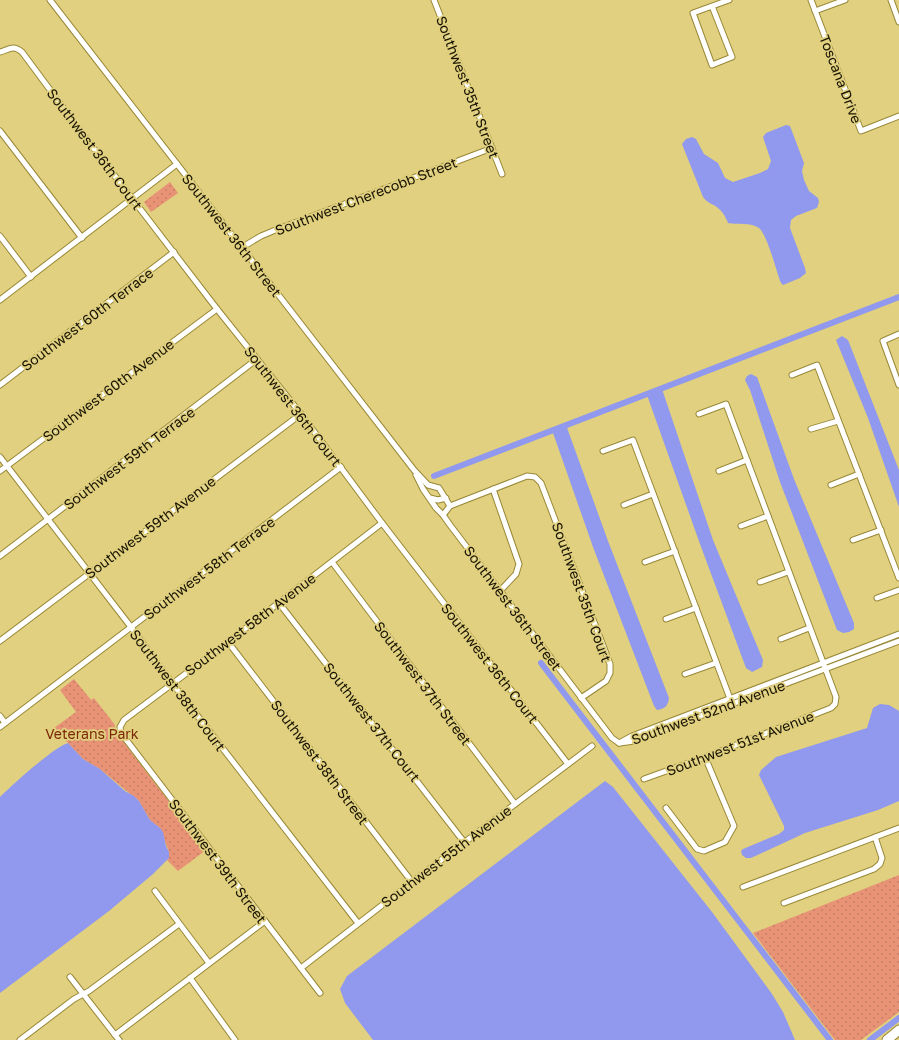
<svg xmlns="http://www.w3.org/2000/svg" width="899" height="1040" font-family="'Golos Text',sans-serif">
<style>
.grass{fill:url(#grass-dots)}
.water{fill:#9199ee}
.lines{fill:none;stroke-linecap:round;stroke-linejoin:round}
.canal{stroke:#9199ee;stroke-width:6}
.minor-casing{stroke:#988837;stroke-width:7}
.motorway-casing{stroke:#988837;stroke-width:11}
.minor{stroke:#fff;stroke-width:5}
.motorway{stroke:#fff;stroke-width:9}
.labels{text-anchor:middle;dominant-baseline:central;stroke-width:3.5;stroke-linejoin:round;paint-order:stroke}
.street-label{font-size:14px;fill:#171200;stroke:#e0d07f}
.park-label{font-size:14px;fill:#7b2806;stroke:#e0d07f}
</style>
<defs>
<pattern id="grass-dots" width="8" height="8" patternUnits="userSpaceOnUse"><rect width="8" height="8" fill="#e89276"/><path d="M2 2h.1M6 6h.1" fill="none" stroke="#c67d64" stroke-width="1.8" stroke-linecap="round"/></pattern>
</defs>
<rect width="100%" height="100%" fill="#e0d07f"/>
<!-- grass -->
<g class="grass">
<polygon points="170,182 178,193 151,212 144,202"/>
<polygon points="74,679 91,700 94,698 115,725 115,731 206,850 178,871 167,860 169,858 169,852 160,828 150,820 139,801 100,769 83,759 54,728 76,712 60,690"/>
<polygon points="899,875 899,1012 861,1040 835,1040 753,933"/>
</g>
<!-- water -->
<g class="water">
<path d="M786,125L790,126L804,163L802,171L804,180L809,191L818,198L819,202L817,208L796,216L791,220L790,228L805,268L806,273L800,278L783,285L781,283C776,271 768,236 759,228C751,222 737,225 728,223C726,218 723,212 719,209C713,203 708,204 703,197L682,144L686,139L692,137L696,139L704,154L718,163L725,178L733,182L760,173L768,169L771,161L763,137L766,133Z"/>
<polygon points="842,336 848,340 899,470 899,507 868,418 836,340"/>
<polygon points="751,374 757,377 794,479 854,623 854,629 849,632 843,633 837,630 780,482 750,390 745,380 747,376"/>
<polygon points="662,389 713,540 763,660 762,667 752,672 746,668 700,544 647,395"/>
<path d="M566,425L608,541L669,698C668,706 665,709 657,710L654,706L593,547L552,430Z"/>
<polygon points="880,704 889,705 899,711 899,801 878,810 805,833 751,858 746,858 742,855 741,851 743,849 779,834 784,830 784,826 759,775 761,770 776,757 867,728 873,708"/>
<path d="M68,743L83,759L100,769L125,791L134,796L139,801L150,820L160,828L163,832L166,846L169,852V858L153,874L109,911L0,993V797C12,785 54,747 68,743Z"/>
<polygon points="605,781 613,787 712,912 772,994 783,1012 795,1040 373,1040 345,1003 340,989 347,976"/>
</g>
<g class="lines">
<!-- canal -->
<g class="canal">
<polyline points="434,476 899,297"/>
<polyline points="541,663 830,1040"/>
<polyline points="870,1040 899,1018"/>
</g>
<!-- minor casing -->
<g class="minor-casing">
<g id="minor">
<polyline points="50,0 414,470 428,485 439,488 450,506"/>
<polyline points="434,0 502,174"/>
<polyline points="811,0 861,131 899,116"/>
<polyline points="891,0 899,22"/>
<polyline points="712,6 732,57 712,65 693,13 729,0"/>
<polyline points="815,11 845,0"/>
<path d="M0,52C10,49 13,45 22,52L88,141L217,309L301,414L382,523L568,764"/>
<polyline points="0,131 82,238"/>
<polyline points="0,236 31,277"/>
<polyline points="241,248 261,236 273,231 492,148"/>
<polyline points="0,300 177,164"/>
<polyline points="899,334 883,341 899,385"/>
<polyline points="792,375 817,365 899,578"/>
<polyline points="0,385 174,252"/>
<polyline points="811,429 838,421"/>
<polyline points="603,451 633,440 732,704"/>
<polyline points="0,457 131,627 172,683 358,923"/>
<polyline points="0,471 217,309"/>
<polyline points="719,471 747,460"/>
<polyline points="416,475 423,489 436,508 443,515 450,525 612,738 619,743"/>
<polyline points="831,485 859,474"/>
<polyline points="493,489 519,564 516,574 500,591"/>
<polyline points="430,498 438,500 446,498"/>
<polyline points="624,505 653,494"/>
<polyline points="443,515 450,506 527,476 535,477 541,483 610,664 610,673 606,681 581,698"/>
<polyline points="741,526 768,516"/>
<polyline points="853,540 881,530"/>
<polyline points="0,556 257,359"/>
<polyline points="332,562 515,804"/>
<polyline points="645,562 675,551"/>
<polyline points="760,582 788,572"/>
<polyline points="877,598 899,590"/>
<polyline points="279,603 464,842"/>
<polyline points="666,619 696,608"/>
<polyline points="781,639 809,628"/>
<polyline points="0,641 301,414"/>
<polyline points="228,642 412,882"/>
<polyline points="685,674 716,663"/>
<polyline points="0,716 5,723"/>
<polyline points="0,727 341,467"/>
<polyline points="619,743 632,736 899,634"/>
<polyline points="620,743 634,741 899,641"/>
<polyline points="644,779 705,757 831,708 835,704 836,697 726,404 699,414"/>
<polyline points="666,808 697,849 704,851 725,842 734,826 705,757"/>
<polyline points="743,887 899,828"/>
<polyline points="155,891 209,963"/>
<polyline points="784,903 874,869 880,864 882,858 875,837"/>
<polyline points="301,968 412,882 592,746"/>
<polyline points="70,977 119,1040"/>
<polyline points="190,978 235,1040"/>
<polyline points="320,993 121,733 120,727 124,720 228,642 382,523"/>
<polyline points="115,1035 265,921"/>
<polyline points="20,1040 74,999 89,991 179,924"/>
</g>
</g>
<!-- motorway casing -->
<g class="motorway-casing">
<polyline id="motorway" points="887,1040 899,1030"/>
</g>
<!-- minor -->
<use href="#minor" class="minor"/>
<!-- motorway -->
<use href="#motorway" class="motorway"/>
</g>
<g class="labels">
<!-- street labels -->
<g class="street-label">
<text transform="translate(841 79) rotate(69)">Toscana Drive</text>
<text transform="translate(468 87) rotate(69)">Southwest 35th Street</text>
<text transform="translate(95 149) rotate(53)">Southwest 36th Court</text>
<text transform="translate(366 196) rotate(-21)">Southwest Cherecobb Street</text>
<text transform="translate(232 235) rotate(52)">Southwest 36th Street</text>
<text transform="translate(87 319) rotate(-37)">Southwest 60th Terrace</text>
<text transform="translate(108 390) rotate(-37)">Southwest 60th Avenue</text>
<text transform="translate(293 406) rotate(52)">Southwest 36th Court</text>
<text transform="translate(129 458) rotate(-37)">Southwest 59th Terrace</text>
<text transform="translate(150 527) rotate(-37)">Southwest 59th Avenue</text>
<text transform="translate(209 568) rotate(-37)">Southwest 58th Terrace</text>
<text transform="translate(582 592) rotate(70)">Southwest 35th Court</text>
<text transform="translate(513 608) rotate(53)">Southwest 36th Street</text>
<text transform="translate(250 624) rotate(-37)">Southwest 58th Avenue</text>
<text transform="translate(490 663) rotate(52)">Southwest 36th Court</text>
<text transform="translate(423 683) rotate(53)">Southwest 37th Street</text>
<text transform="translate(178 690) rotate(53)">Southwest 38th Court</text>
<text transform="translate(708 712) rotate(-20)">Southwest 52nd Avenue</text>
<text transform="translate(372 722) rotate(52)">Southwest 37th Court</text>
<text transform="translate(740 743) rotate(-21)">Southwest 51st Avenue</text>
<text transform="translate(320 762) rotate(53)">Southwest 38th Street</text>
<text transform="translate(446 856) rotate(-37)">Southwest 55th Avenue</text>
<text transform="translate(218 861) rotate(53)">Southwest 39th Street</text>
</g>
<!-- park labels -->
<g class="park-label">
<text x="92" y="733">Veterans Park</text>
</g>
</g>
</svg>
